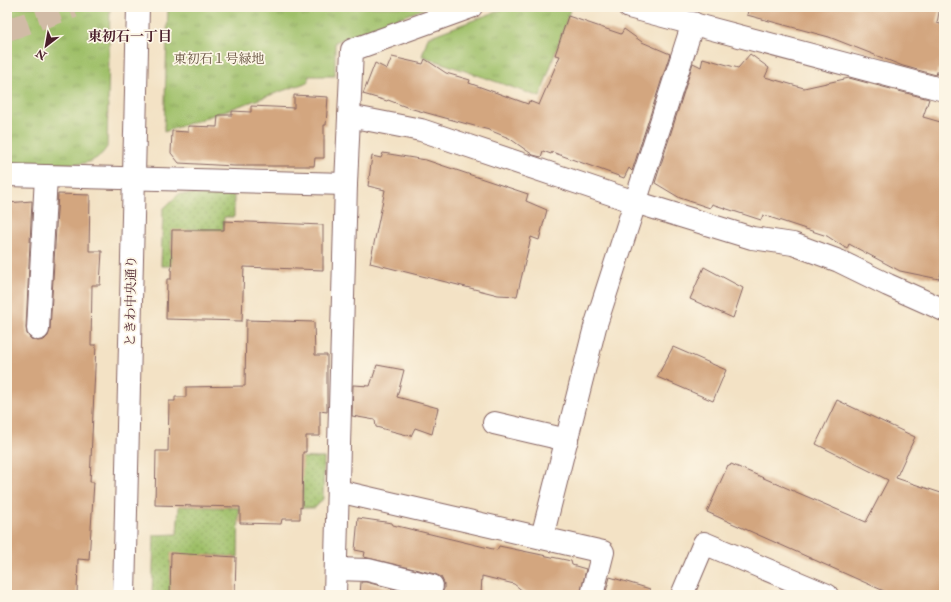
<svg xmlns="http://www.w3.org/2000/svg" width="951" height="602" font-family="'IM FELL Double Pica','Noto Serif JP',serif">
<style>
.park{fill:url(#park-tufts);stroke:#746f4a}
.garden{fill:url(#garden-dots);stroke:#746f4a}
.building{fill:#d3a67f}
.lines{fill:none;stroke-linecap:round;stroke-linejoin:round}
.highway-tunnel{stroke:#d1bba6;stroke-width:22;stroke-dasharray:22 11;stroke-linecap:butt}
.minor-casing{stroke:#856361;stroke-width:24}
.minor{stroke:#fff;stroke-width:22}
.labels{text-anchor:middle;dominant-baseline:central;stroke-width:3.5;stroke-linejoin:round;paint-order:stroke}
.park-label{font-size:13px;fill:#634f3d;stroke:#fcf5e5}
.street-label{font-size:13px;fill:#4a1f2b;stroke:#fcf5e5}
.neighbourhood-label{font-size:14px;font-weight:bold;fill:#4a1f2b;stroke:#fcf5e5}
</style>
<defs>
<pattern id="park-tufts" width="24" height="20" patternUnits="userSpaceOnUse"><rect width="24" height="20" fill="#9ebf68"/><path d="M3 7l-1-3M5 7V3M7 7l1-3M15 17l-1-3M17 17v-4M19 17l1-3" fill="none" stroke="#839b56"/></pattern>
<pattern id="garden-dots" width="8" height="8" patternUnits="userSpaceOnUse"><rect width="8" height="8" fill="#9ebf68"/><path d="M2 2h.1M6 6h.1" fill="none" stroke="#839b56" stroke-width="1.8" stroke-linecap="round"/></pattern>
</defs>
<rect width="100%" height="100%" fill="#fcf5e5"/>
<filter id="ink" filterUnits="userSpaceOnUse"><feTurbulence type="fractalNoise" baseFrequency=".025" numOctaves="2"/><feDisplacementMap in="SourceGraphic" scale="8" xChannelSelector="R" yChannelSelector="G"/><feConvolveMatrix kernelMatrix="1 2 1 2 8 2 1 2 1" color-interpolation-filters="sRGB"/></filter>
<filter id="wash" filterUnits="userSpaceOnUse"><feTurbulence type="fractalNoise" baseFrequency=".012" numOctaves="4" result="noise"/><feDisplacementMap in="SourceGraphic" scale="16" xChannelSelector="R" yChannelSelector="G"/><feGaussianBlur stdDeviation="0.9" result="paint"/><feColorMatrix in="noise" values="0 0 0 0 0 0 0 0 0 0 0 0 0 0 0 0 0 1.4 0 .05"/><feComposite in="paint" operator="in"/></filter>
<g filter="url(#wash)">
<rect width="100%" height="100%" fill="#f3e2c5"/>
<!-- park -->
<g class="park">
<path d="M7,7H110L107,147C100,158 92,162 79,164L7,163Z"/>
<polygon points="168,7 429,7 335,42 335,76 309,76 308,82 164,132"/>
<polygon points="509,7 571,7 540,97 422,56 428,37"/>
</g>
<!-- garden -->
<g class="garden">
<polygon points="179,194 234,195 234,217 224,217 223,230 188,229 188,231 171,231 171,266 161,266 163,209"/>
<polygon points="242,456 324,458 323,499 315,508 302,508 303,485 258,483"/>
<polygon points="179,506 239,508 238,557 210,555 171,561 170,595 152,595 154,535 177,534"/>
</g>
<g id="blocks">
<!-- building -->
<g class="building">
<polygon points="749,7 940,7 937,23 944,25 944,71 938,69 936,75 903,66 829,37 747,15"/>
<polygon points="568,16 621,34 624,29 642,42 670,54 632,171 629,168 624,178 552,152 551,154 543,151 541,157 533,155 509,138 489,130 409,108 388,100 387,101 363,94 375,63 387,69 392,57 423,64 425,59 446,73 470,80 469,83 528,104 529,101 539,105 560,56 555,55"/>
<polygon points="750,54 769,68 765,77 804,88 849,78 929,99 923,117 944,123 944,263 939,279 900,271 849,244 847,249 827,236 763,215 761,220 712,204 710,208 680,198 655,183 693,63 701,67 703,58 738,68"/>
<polygon points="294,95 328,97 326,125 324,125 324,158 315,158 314,166 234,166 179,163 171,153 172,131 188,132 188,126 217,127 218,115 232,115 232,111 251,112 251,106 294,108"/>
<polygon points="383,153 426,160 528,194 526,201 547,210 539,240 531,237 517,296 498,295 370,263 385,190 368,186 372,156 381,158"/>
<polygon points="58,194 90,195 89,251 102,251 100,285 92,285 91,345 96,345 90,482 94,482 89,560 78,559 77,595 7,595 7,203 32,201 26,328 27,334 31,339 38,341 44,340 48,336 50,330"/>
<polygon points="224,221 323,225 323,270 244,267 242,321 166,319 167,279 171,279 172,230 224,230"/>
<polygon points="704,267 743,288 733,318 690,299"/>
<polygon points="246,320 314,322 315,355 327,355 327,412 320,411 320,436 306,436 306,452 303,452 302,508 300,507 300,519 282,519 281,524 240,523 240,507 155,505 156,451 168,451 169,401 175,401 175,397 186,397 186,387 245,386"/>
<polygon points="673,347 726,370 713,401 657,377"/>
<polygon points="377,365 404,370 397,397 438,408 432,434 415,428 411,436 376,427 375,420 352,416 353,385 370,386"/>
<polygon points="837,400 915,437 896,478 944,494 944,595 893,595 707,512 728,465 730,466 731,464 866,522 888,480 816,444"/>
<polygon points="358,518 392,523 393,525 497,550 499,546 571,561 572,565 586,569 580,595 539,595 524,592 514,584 482,576 481,595 441,595 444,589 444,583 441,577 435,574 364,557 365,552 355,550"/>
<polygon points="171,553 236,557 235,595 170,595"/>
<polygon points="610,577 650,589 649,595 605,595"/>
<polygon points="361,582 366,582 416,595 360,595"/>
</g>
</g>
</g>
<g filter="url(#ink)">
<use href="#blocks" fill-opacity="0" stroke="#856361" stroke-width="1"/>
<g class="lines">
<!-- highway-tunnel -->
<polyline class="highway-tunnel" points="7,30 74,7"/>
<!-- minor casing -->
<g class="minor-casing">
<g id="minor">
<polyline points="629,7 944,90"/>
<polyline points="349,116 421,130 635,202 752,238 793,244 839,261 888,285 944,310"/>
<polyline points="7,175 346,184"/>
<polyline points="38,329 46,176"/>
<polyline points="494,423 567,440"/>
<polyline points="338,491 603,552 592,595"/>
<polyline points="542,537 595,327 693,23"/>
<polyline points="336,569 368,570 432,586"/>
<polyline points="124,595 138,7"/>
<polyline points="335,595 346,184 352,50 471,7"/>
<polyline points="682,595 704,543 827,595"/>
</g>
</g>
<!-- minor -->
<use href="#minor" class="minor"/>
</g>
</g>
<g class="labels">
<!-- park labels -->
<g class="park-label">
<text x="219" y="59">東初石１号緑地</text>
</g>
<!-- street labels -->
<g class="street-label">
<text transform="translate(131 301) rotate(-89)">ときわ中央通り</text>
</g>
<!-- neighbourhood labels -->
<g class="neighbourhood-label">
<text x="130" y="36">東初石一丁目</text>
</g>
</g>
<!-- margin -->
<rect width="951" height="602" fill="none" stroke="#fcf5e5" stroke-width="24"/>
<!-- north arrow -->
<g transform="translate(46 46) rotate(211)" stroke="#fcf5e5" stroke-width="3" paint-order="stroke">
<path d="M0-3L7 15L0 10L-7 15Z" fill="#4a1f2b"/>
<text y="-6" font-size="11" font-weight="bold" text-anchor="middle" fill="#4a1f2b">N</text>
</g>
</svg>
